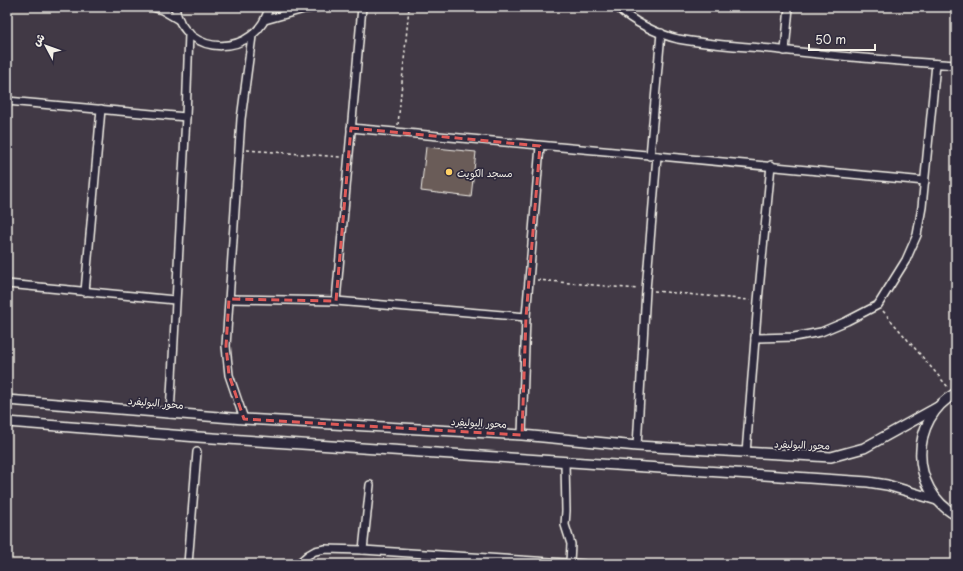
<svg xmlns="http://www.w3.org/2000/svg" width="963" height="571" font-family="'Playpen Sans','Playpen Sans Arabic',sans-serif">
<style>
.building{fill:#6a5b58;stroke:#f4f1e8}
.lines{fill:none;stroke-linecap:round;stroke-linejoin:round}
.minor-casing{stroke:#f4f1e8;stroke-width:10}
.tertiary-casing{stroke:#f4f1e8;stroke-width:12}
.path{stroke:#f4f1e8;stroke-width:1.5;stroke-dasharray:3 3;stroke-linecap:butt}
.minor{stroke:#2f2a3d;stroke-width:7}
.tertiary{stroke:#2f2a3d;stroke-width:9}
.marked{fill:none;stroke:#de5a58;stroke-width:3;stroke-dasharray:8 5;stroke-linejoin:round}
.poi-dot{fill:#ffd166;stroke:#2f2a3d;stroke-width:1.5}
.labels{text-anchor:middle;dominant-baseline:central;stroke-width:3.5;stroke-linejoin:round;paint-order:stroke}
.poi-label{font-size:10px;fill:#f4f1e8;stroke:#2f2a3d;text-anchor:start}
.street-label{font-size:10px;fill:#f4f1e8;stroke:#2f2a3d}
</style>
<rect width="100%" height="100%" fill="#413945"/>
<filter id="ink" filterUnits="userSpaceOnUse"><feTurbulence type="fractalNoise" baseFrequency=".025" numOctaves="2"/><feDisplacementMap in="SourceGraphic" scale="8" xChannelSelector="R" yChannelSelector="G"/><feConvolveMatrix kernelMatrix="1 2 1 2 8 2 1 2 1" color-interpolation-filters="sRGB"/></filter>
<g filter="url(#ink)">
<!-- building -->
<polygon class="building" points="426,147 476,152 471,197 421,191"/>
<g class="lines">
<!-- minor casing -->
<g class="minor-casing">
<g id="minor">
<polyline points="153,7 162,10 179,20"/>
<path d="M175,7C184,59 258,58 269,7"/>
<path d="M617,7C633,22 657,34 678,39C709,45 741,46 772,49C833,56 895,61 956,65"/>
<polyline points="265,20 304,9 320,7"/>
<polyline points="785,51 789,7"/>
<polyline points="7,101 186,117"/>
<path d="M351,128C542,146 734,162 925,181"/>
<polyline points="650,156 661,33"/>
<polyline points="7,284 175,300"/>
<polyline points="85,292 101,109"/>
<polyline points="229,299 336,301 526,317"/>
<polyline points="336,301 362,7"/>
<polyline points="755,338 794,337 821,332 847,321 878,305 906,260 917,235 922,207 936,64"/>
<polyline points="170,414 186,117 189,33"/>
<polyline points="244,419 229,375 226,346 241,119 252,36"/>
<polyline points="522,435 526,317 540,146"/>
<polyline points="637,446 646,290 657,156"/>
<polyline points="746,453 758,301 771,165"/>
<polyline points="565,462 566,511 565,525 571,544 570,562"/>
<polyline points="363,550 370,485"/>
<polyline points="188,564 197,452"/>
<polyline points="298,564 308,555 315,551 325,549 363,550 583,564"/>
</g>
</g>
<!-- tertiary casing -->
<g class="tertiary-casing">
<g id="tertiary">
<path d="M956,393C909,419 909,489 956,515"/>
<polyline points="7,400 244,419 522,435 637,446 831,457 864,448 938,407"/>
<polyline points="7,422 198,437 868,482 887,485 937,500"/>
</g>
</g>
<!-- path -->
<g class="path">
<polyline points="398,125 409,7"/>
<polyline points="247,150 341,157"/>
<polyline points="537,280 638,289"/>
<polyline points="654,291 750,300"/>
<polyline points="883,311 948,387"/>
</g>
<!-- minor -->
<use href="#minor" class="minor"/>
<!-- tertiary -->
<use href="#tertiary" class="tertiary"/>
</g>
</g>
<!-- marked area -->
<path class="marked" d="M351,128L540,146L526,317L522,435L244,419L229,375L226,346L229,299L336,301Z"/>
<!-- markers -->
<circle class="poi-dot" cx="449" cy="172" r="4"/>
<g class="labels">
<!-- poi labels -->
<g class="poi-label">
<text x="457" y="172">مسجد الكويت</text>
</g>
<!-- street labels -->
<g class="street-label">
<text transform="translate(156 402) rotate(5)">محور البوليفرد</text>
<text transform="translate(479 422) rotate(3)">محور البوليفرد</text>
<text transform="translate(802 444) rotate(2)">محور البوليفرد</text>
</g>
</g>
<!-- margin -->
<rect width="963" height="571" fill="none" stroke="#2f2a3d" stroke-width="24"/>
<rect x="12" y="12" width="939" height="547" fill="none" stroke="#f4f1e8" stroke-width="1.5" filter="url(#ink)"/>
<!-- north arrow -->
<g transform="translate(46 46) rotate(311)" stroke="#2f2a3d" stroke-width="3" paint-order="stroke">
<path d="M0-3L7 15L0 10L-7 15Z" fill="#f4f1e8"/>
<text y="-6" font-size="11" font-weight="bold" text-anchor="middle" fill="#f4f1e8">ش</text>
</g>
<!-- scale -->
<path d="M809 44v6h66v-6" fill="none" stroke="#f4f1e8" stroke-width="2"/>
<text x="815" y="44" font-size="12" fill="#f4f1e8" stroke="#2f2a3d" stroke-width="3" paint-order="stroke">50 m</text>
</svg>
